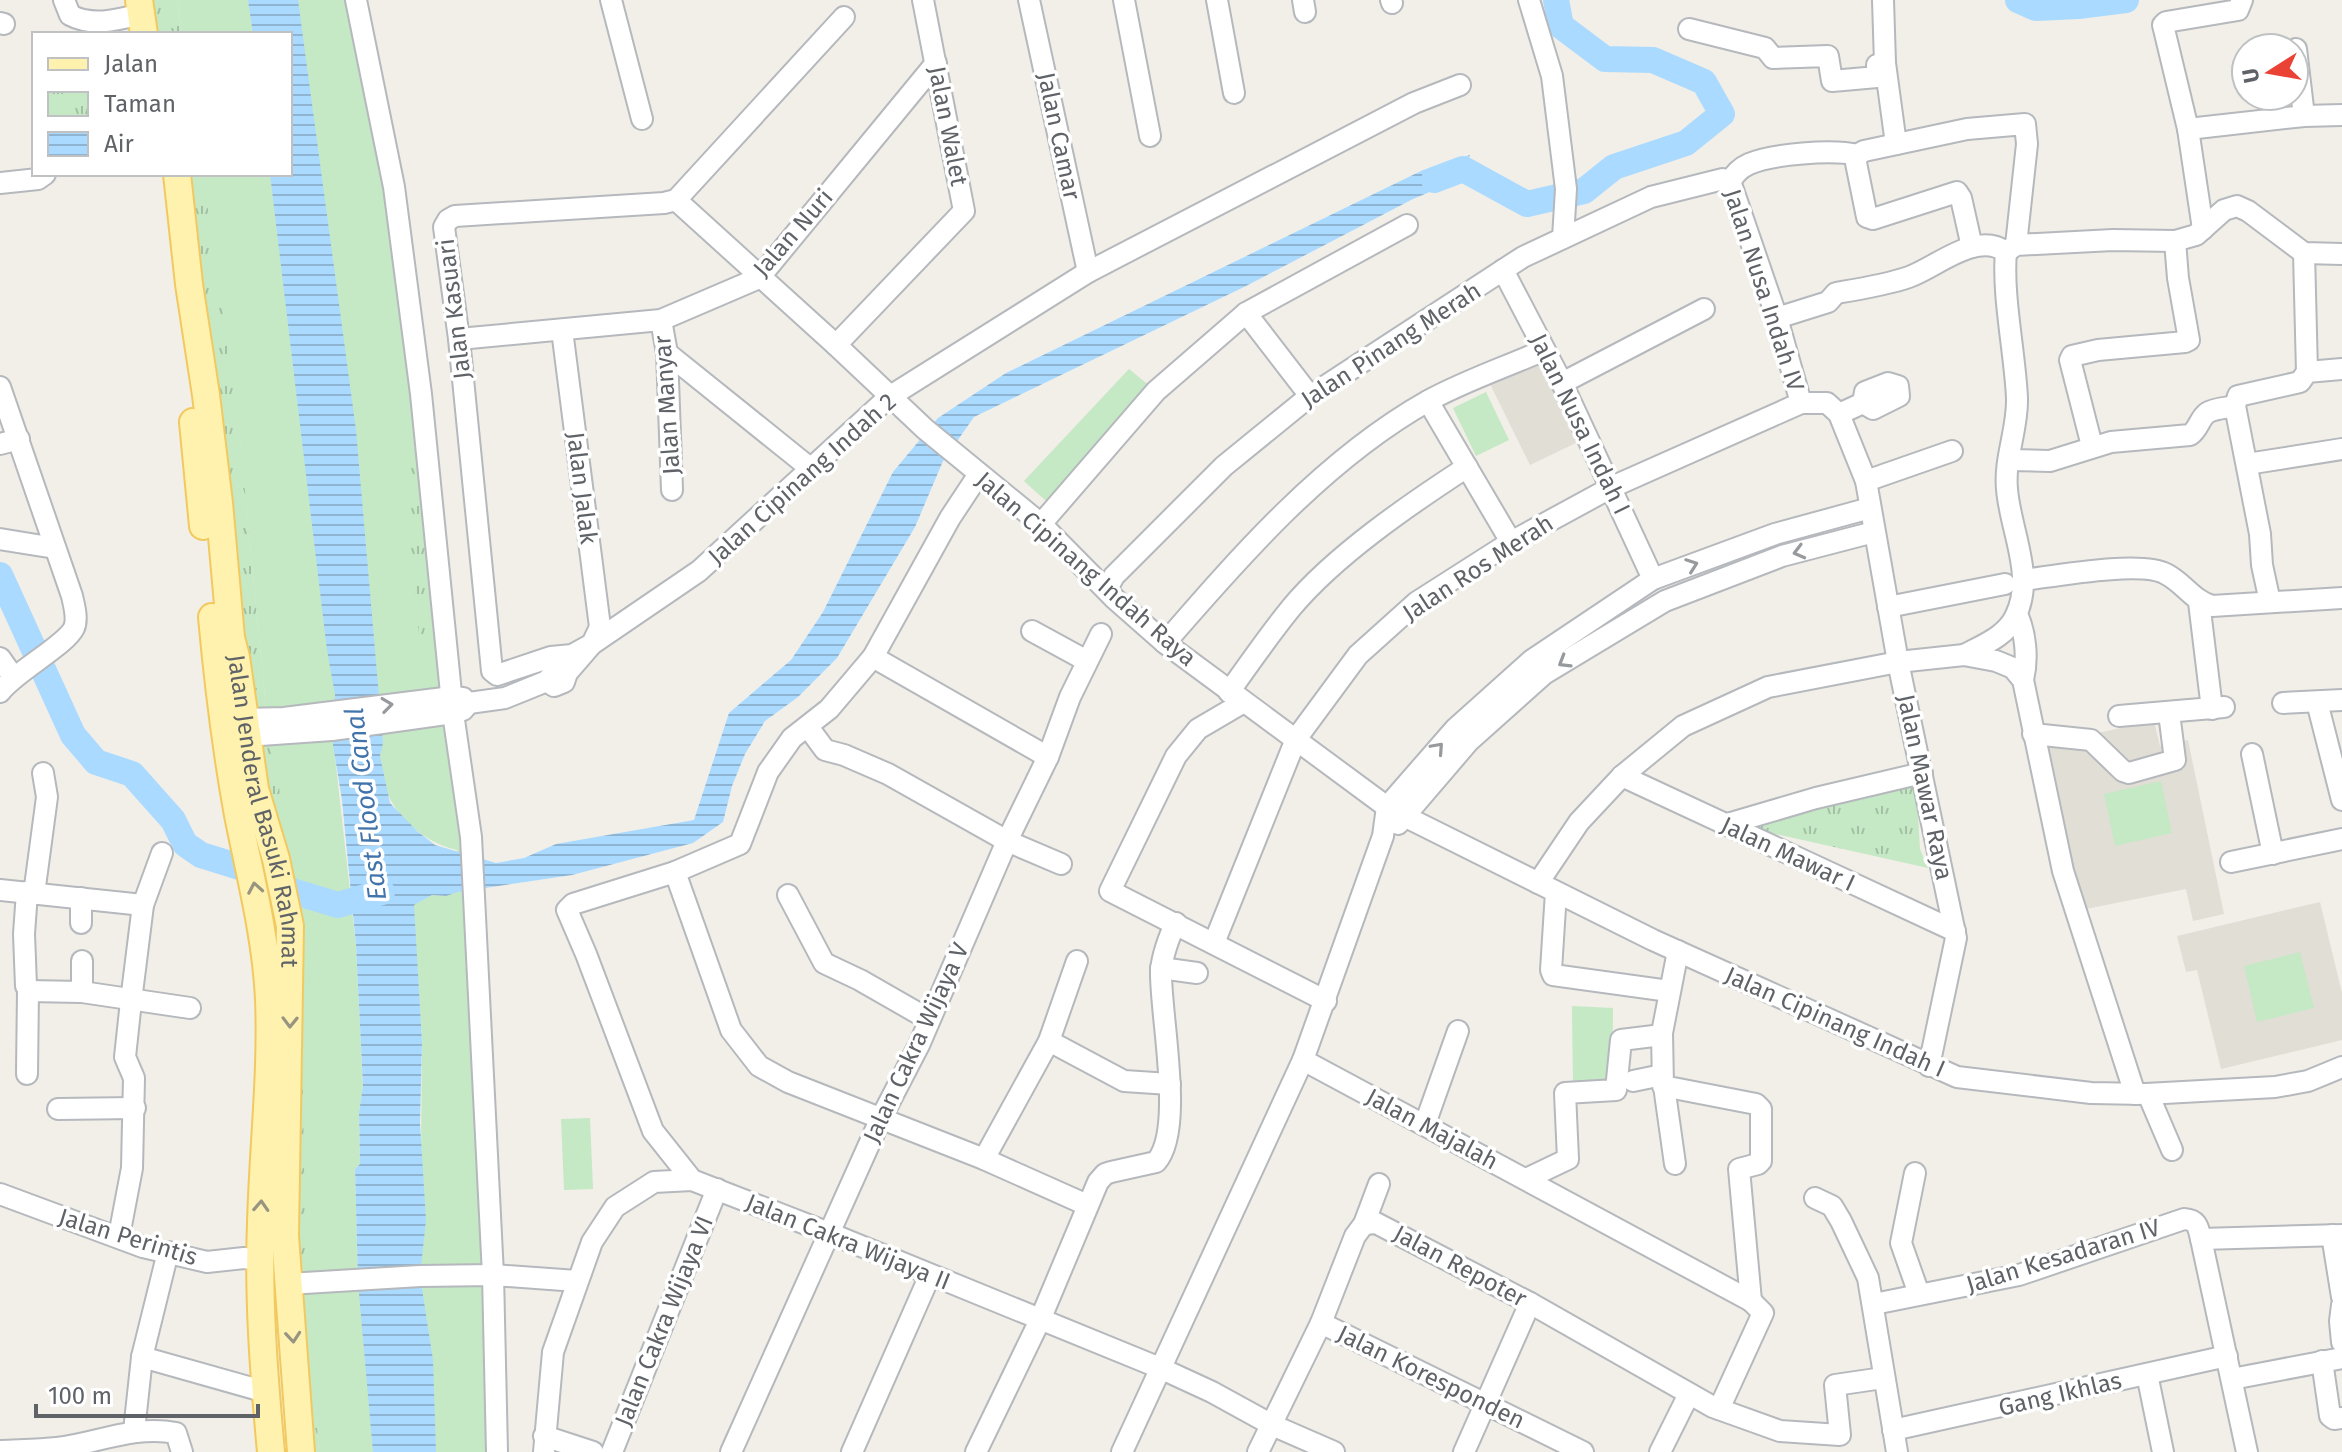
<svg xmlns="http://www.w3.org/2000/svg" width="2342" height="1452" font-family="'Fira Sans',sans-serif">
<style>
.education{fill:#e1ded6}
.green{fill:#c5e8c5}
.park{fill:url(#park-tufts)}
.water{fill:url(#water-rules)}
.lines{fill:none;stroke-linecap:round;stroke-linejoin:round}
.river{stroke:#aadaff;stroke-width:26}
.minor-casing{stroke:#b5b8bc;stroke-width:24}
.major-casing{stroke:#f2c960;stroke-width:30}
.minor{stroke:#fff;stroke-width:20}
.major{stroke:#fff2af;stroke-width:26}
.oneway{stroke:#979a9d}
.oneway2{stroke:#979581}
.labels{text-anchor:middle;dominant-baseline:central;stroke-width:7;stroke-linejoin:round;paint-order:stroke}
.street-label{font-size:24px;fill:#5f6368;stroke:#fff}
.water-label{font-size:26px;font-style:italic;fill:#4174aa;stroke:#fff}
</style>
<defs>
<pattern id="park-tufts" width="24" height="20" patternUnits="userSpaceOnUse" patternTransform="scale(2)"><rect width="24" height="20" fill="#c5e8c5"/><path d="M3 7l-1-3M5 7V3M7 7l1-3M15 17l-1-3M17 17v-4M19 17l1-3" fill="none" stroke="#a3c0a4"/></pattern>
<pattern id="water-rules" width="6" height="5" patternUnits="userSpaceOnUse" patternTransform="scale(2)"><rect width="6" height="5" fill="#aadaff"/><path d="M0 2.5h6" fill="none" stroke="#8eb4d2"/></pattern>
</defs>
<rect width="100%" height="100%" fill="#f1efe8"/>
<!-- education -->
<g class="education">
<polygon points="1540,360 1580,441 1530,465 1490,384"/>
<polygon points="2154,721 2160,746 2188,740 2224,914 2193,921 2186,889 2081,910 2039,741 2051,743"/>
<polygon points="2320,902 2342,993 2342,1040 2221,1069 2197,970 2186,972 2177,936"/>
</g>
<!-- green -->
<g class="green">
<polygon points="177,0 356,0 394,187 452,697 267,719 239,431 202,174 290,174 290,34 182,34"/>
<polygon points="1129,369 1156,391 1055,509 1024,481"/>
<polygon points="1486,392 1509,440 1476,456 1453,408"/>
<path d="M453,713L471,837L498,1452H319L307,1310L270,735L332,730L356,945L363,1086L359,1112L360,1164L355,1169L358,1280L420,1276L422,1042L413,905L432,895L446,896L457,850C414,840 379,802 380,756C381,745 382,735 382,724Z"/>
<polygon points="2161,781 2172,833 2115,846 2104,794"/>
<polygon points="2300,952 2314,1008 2257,1022 2244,966"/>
<polygon points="1572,1006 1613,1008 1612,1085 1573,1085"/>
<polygon points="590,1118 593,1189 564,1190 561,1119"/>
</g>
<!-- park -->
<g class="park">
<polygon points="151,0 177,0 182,34 156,34"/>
<polygon points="177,174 203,174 239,428 267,719 244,719"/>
<polygon points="421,448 442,641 420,643 400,451"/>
<polygon points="270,735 300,910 306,1283 319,1452 301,1452 290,999 246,736"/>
<polygon points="1916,781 1920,849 1928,868 1740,826"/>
</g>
<!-- water -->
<polygon class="water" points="248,0 298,0 356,430 383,743 380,756 390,803 417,831 435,845 496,863 524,858 556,844 694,820 729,713 791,660 823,612 893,472 938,418 1006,373 1423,170 1470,155 1463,178 1413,199 1244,287 974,417 943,461 915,527 837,658 798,697 765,721 745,754 732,786 723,822 693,843 572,875 458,892 446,896 432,895 414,905 422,1042 420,1123 426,1220 420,1276 433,1360 436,1452 373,1452 358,1282 355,1169 360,1164 359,1112 363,1086 356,945 342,800 333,745 335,695 327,650 270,174 290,174 290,34 253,34"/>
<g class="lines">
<!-- river -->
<g class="river">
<polyline points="2018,0 2036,8 2078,6 2126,0"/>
<polyline points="1434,180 1463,169 1527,204 1584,191 1614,167 1686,143 1722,114 1704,82 1653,60 1605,59 1561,26 1556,0"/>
<polyline points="0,575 73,735 96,762 132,774 173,820 185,844 201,855 243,868 295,892 338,905 382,892"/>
</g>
<!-- minor casing -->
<g class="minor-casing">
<g id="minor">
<path d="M64,0L70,15C93,27 117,20 141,14"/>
<polyline points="356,0 394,187 421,394 453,713 471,837 493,1275 497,1452"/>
<polyline points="611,0 642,119"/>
<polyline points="1029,0 1088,272"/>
<polyline points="1124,0 1150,136"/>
<polyline points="1217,0 1234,93"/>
<polyline points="1303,0 1305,12"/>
<polyline points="1391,0 1392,3"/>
<polyline points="1529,0 1552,76 1566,189 1563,238"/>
<polyline points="1883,0 1885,63"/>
<polyline points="0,23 4,24"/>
<polyline points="1689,29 1765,48 1773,58 1828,56 1832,81 1877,77 1877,65 1885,63 1896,144"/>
<polyline points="2296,49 2304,116"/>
<polyline points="2188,129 2304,116 2342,115"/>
<path d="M1730,181C1736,173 1740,168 1749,164C1772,154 1833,149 1857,155"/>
<polyline points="0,183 38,179 45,174"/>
<polyline points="676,200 836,345 925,429 1041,524 1115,599 1165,643 1387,807 1406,817 1653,940 1957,1077 2091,1093 2146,1094 2275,1087 2308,1081 2342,1067"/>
<polyline points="2203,229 2188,129 2163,25 2166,22 2238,10 2242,0"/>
<polyline points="1972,247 1961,198 1957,192 1873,219 1867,217 1856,163 1857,155 1864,151 1967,129 2025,124 2027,144 2016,245"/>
<polyline points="2006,252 2016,245 2113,240 2175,241 2196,235 2224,210 2237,206 2248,211 2304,253 2342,254"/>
<polyline points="2304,253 2307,372"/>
<polyline points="1503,270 1562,383 1653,579"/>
<polyline points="1246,313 1310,396"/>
<path d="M1777,318L1828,302L1836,293C1860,289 1886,285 1909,277C1937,267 1977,230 2006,252"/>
<polyline points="661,320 667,353 672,490"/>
<polyline points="562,330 600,627 592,644 572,655 551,657 497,675 492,671 459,339 444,227 448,220 455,216 664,203 676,200 844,17"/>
<polyline points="459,339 661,320 759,278 936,63"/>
<polyline points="836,345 964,211 923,0"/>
<polyline points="667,353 810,468"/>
<polyline points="1562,383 1704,309"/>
<path d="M0,387L72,596C74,605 78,619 74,628C66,645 15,672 0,692"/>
<polyline points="1428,401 1511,542"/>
<polyline points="1839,414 1863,403 1865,392 1888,383 1898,386 1899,396 1873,409 1863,403"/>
<polyline points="0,444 19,439"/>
<polyline points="2092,446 2070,360 2072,356 2098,350 2185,342 2189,340 2178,278 2175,241"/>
<path d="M2009,460L2050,461L2111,442L2190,435C2199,429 2199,419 2207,413C2214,408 2227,408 2235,406"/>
<polyline points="2247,464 2342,449"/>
<polyline points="1866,481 1952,451"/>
<polyline points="1041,524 1156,391 1246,313 1407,225"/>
<polyline points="0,539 55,548"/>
<path d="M2024,580C2055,576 2142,560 2166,574C2184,583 2192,600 2212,606L2342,598"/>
<polyline points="1107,589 1114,576 1224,466 1310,396 1523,257 1651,197 1723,179 1730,181 1777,318 1801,403 1827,403 1839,414 1866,481 1898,662 1956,938 1929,1066"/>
<polyline points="2199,602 2212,709"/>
<polyline points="2270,602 2262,565 2260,534 2235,406 2238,396 2300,382 2307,372 2342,369"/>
<polyline points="1888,607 2005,584"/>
<path d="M2017,614C2026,634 2028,659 2023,680"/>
<polyline points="1032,631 1087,661"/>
<path d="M1165,643C1241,555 1325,459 1428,401C1464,381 1506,367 1544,350"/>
<path d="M1964,655C1983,645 2007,636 2016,615C2035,575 2010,530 2007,489C2004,458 2018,429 2017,398C2015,353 2002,295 2006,252"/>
<polyline points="873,657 1048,757"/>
<polyline points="0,658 14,678"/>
<polyline points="547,681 554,686 564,682 567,673 592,644 699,571 889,397 1088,272 1414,103 1460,85"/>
<path d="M1229,692C1249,664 1269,635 1291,608C1334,556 1410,504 1467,467"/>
<polyline points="1244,702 1198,729 1176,756 1110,891 1326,1001"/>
<polyline points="2317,702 2342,800"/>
<polyline points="2283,703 2342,700"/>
<polyline points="2119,716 2224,707"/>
<polyline points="244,719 284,718 452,697 463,698"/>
<polyline points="808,727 825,750 844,755 888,774 1007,841 1061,864"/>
<polyline points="2033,734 2091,740 2123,771 2129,773 2175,760 2169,713"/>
<polyline points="246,736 332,730 453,713 463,710 469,703 505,698 547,681 555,671"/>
<polyline points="2252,754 2273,854"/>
<polyline points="1622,776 1955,931"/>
<polyline points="1398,824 1469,741 1544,674 1665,601 1782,556 1874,532"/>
<polyline points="1724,825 1816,798 1922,773"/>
<polyline points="2231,862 2342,839"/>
<polyline points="675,872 731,1030 759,1066 788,1082 984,1159 1087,1205"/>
<polyline points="1538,883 1579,822 1622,776 1683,726 1768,687 1898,662 1964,655 1996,661 2013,668 2023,680 2063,871 2135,1094"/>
<polyline points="0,890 143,905"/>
<polyline points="1556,892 1551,970 1553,975 1669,991"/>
<polyline points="34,894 47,797 43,773"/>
<polyline points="788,895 824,963 860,980 928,1019"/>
<polyline points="81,923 81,898"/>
<polyline points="1214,943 1296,739 1358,655 1417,602 1511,542 1612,487 1801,403"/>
<polyline points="1678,951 1662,1033 1663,1086 1756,1104 1761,1109 1761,1161 1758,1164 1739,1169 1751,1301"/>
<polyline points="1161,968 1197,973"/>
<polyline points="26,986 24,934 27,892"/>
<polyline points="82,992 82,961"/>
<polyline points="1049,1041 1124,1081 1170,1084"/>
<polyline points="1303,1060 1751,1301 1763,1313 1719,1409"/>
<polyline points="27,1074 28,991 82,992 190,1008"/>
<polyline points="1633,1081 1662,1075"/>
<polyline points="1664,1086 1675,1164"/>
<polyline points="2148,1094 2172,1150"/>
<polyline points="58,1109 135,1108"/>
<polyline points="1425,1124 1458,1031"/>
<polyline points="984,1159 1049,1041 1077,961"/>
<polyline points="1915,1173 1901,1243 1919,1294"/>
<polyline points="1526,1179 1568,1159 1565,1093 1616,1090 1621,1040 1662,1035"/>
<polyline points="692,1180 653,1131 586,954 567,910 573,904 675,872 740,844 768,772 792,738 829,709 873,657 950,518 979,474"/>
<polyline points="0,1194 143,1247 207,1262 244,1258 260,1260"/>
<polyline points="1815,1198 1832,1206 1841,1221 1868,1278 1897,1452"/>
<polyline points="1364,1224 1376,1223 1530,1303 1713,1407 1780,1431 1840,1435 1835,1385 1883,1378"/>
<polyline points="2332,1235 2342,1297"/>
<polyline points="119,1236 132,1168 134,1078 125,1057 131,1001 143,905 162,853"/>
<polyline points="2201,1239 2342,1235"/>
<polyline points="288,1284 420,1276 493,1275 577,1281"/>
<path d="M1874,1304L2019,1275L2184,1219C2198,1220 2198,1227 2201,1239L2247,1452"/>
<polyline points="2342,1305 2340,1321 2342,1342"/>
<polyline points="1321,1323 1583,1452"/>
<polyline points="142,1357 266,1392"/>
<polyline points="2322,1361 2330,1416 2334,1419 2342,1418"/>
<polyline points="2147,1374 2163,1452"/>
<polyline points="2232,1379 2342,1358"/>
<polyline points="1893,1430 2227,1356"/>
<polyline points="134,1431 142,1357 168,1252"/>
<polyline points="544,1436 593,1452"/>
<path d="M0,1451C19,1450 38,1450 57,1448C98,1443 134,1425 176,1433L182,1452"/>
<polyline points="544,1452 553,1352 592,1242 615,1207 654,1182 692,1180 829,1233 1160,1368 1212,1392 1272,1425 1334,1452"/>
<polyline points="612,1452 717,1189"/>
<polyline points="731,1452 880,1120 919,1045 1007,841 1048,757 1070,697 1101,634"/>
<polyline points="852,1452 930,1275"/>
<path d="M976,1452L1040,1320L1098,1182L1105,1174L1111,1172L1156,1162C1185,1130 1160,1015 1161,971C1162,957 1169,936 1176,923"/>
<polyline points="1122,1452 1303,1060 1383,836 1387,807 1455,729 1532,660 1653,579 1775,534 1870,508"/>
<polyline points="1258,1452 1321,1323 1355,1236 1364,1224 1379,1184"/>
<polyline points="1464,1452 1530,1303"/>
<polyline points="1660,1452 1689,1394"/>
</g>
</g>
<!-- major casing -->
<g class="major-casing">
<g id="major">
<polyline points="139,0 144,34"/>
<path id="s1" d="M177,174L189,284L206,395L219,503L231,638L236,657L255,789L276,859L290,926L285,1236L301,1452"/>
<polyline points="193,422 203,526"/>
<path d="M212,617C218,683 226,749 238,815C250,876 266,936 269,999C272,1074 263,1148 261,1223C258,1299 264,1376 271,1452"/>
</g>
</g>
<!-- minor -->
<use href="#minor" class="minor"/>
<!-- major -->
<use href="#major" class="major"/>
</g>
<!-- one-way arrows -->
<defs><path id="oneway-chevron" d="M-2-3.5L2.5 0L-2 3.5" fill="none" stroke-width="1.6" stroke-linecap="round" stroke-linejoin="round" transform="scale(2)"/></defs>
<g class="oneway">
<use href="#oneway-chevron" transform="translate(1799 552) rotate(165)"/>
<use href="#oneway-chevron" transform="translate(1692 565) rotate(-20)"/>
<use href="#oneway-chevron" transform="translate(1564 662) rotate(149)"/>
<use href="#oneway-chevron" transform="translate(387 705) rotate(-7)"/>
<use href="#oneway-chevron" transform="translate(1438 748) rotate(-48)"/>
</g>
<g class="oneway2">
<use href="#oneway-chevron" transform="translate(255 888) rotate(-100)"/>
<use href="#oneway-chevron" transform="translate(290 1022) rotate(91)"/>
<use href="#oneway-chevron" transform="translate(261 1206) rotate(-87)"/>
<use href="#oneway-chevron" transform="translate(293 1337) rotate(85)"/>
</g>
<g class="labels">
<!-- street labels -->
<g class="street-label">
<text transform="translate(948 126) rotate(79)">Jalan Walet</text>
<text transform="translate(1059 136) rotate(78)">Jalan Camar</text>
<text transform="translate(793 233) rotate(-49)">Jalan Nuri</text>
<text transform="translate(1764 290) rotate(72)">Jalan Nusa Indah IV</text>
<text transform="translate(454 309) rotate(-97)">Jalan Kasuari</text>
<text transform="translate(1391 345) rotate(-33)">Jalan Pinang Merah</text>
<text transform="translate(667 405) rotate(-94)">Jalan Manyar</text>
<text transform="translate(1580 424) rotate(64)">Jalan Nusa Indah I</text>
<text transform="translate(802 479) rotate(-42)">Jalan Cipinang Indah 2</text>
<text transform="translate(582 488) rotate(83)">Jalan Jalak</text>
<text transform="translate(1478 568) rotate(-33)">Jalan Ros Merah</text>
<text transform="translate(1086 569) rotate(41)">Jalan Cipinang Indah Raya</text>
<text transform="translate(1925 787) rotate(78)">Jalan Mawar Raya</text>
<text stroke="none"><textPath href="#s1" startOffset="644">Jalan Jenderal Basuki Rahmat</textPath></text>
<text transform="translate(1788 854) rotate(25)">Jalan Mawar I</text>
<text transform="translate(1835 1022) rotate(24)">Jalan Cipinang Indah I</text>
<text transform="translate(916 1043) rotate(-65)">Jalan Cakra Wijaya V</text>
<text transform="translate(1432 1129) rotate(28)">Jalan Majalah</text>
<text transform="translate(128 1237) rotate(17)">Jalan Perintis</text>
<text transform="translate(848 1242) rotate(22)">Jalan Cakra Wijaya II</text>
<text transform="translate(2063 1256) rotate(-17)">Jalan Kesadaran IV</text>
<text transform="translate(1460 1266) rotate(28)">Jalan Repoter</text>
<text transform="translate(664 1321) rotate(-68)">Jalan Cakra Wijaya VI</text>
<text transform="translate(1431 1377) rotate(26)">Jalan Koresponden</text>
<text transform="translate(2060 1394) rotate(-13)">Gang Ikhlas</text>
</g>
<!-- water labels -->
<g class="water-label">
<text transform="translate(366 804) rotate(-97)">East Flood Canal</text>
</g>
</g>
<!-- legend -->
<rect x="32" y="32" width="260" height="144" fill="#ffffff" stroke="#bfc1c3" stroke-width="2"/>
<rect x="48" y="58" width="40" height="12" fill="#fff2af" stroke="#bfc1c3" stroke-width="2"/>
<text x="104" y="72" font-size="24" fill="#5f6368">Jalan</text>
<rect x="48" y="92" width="40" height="24" fill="url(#park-tufts)" stroke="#bfc1c3" stroke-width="2"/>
<text x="104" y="112" font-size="24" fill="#5f6368">Taman</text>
<rect x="48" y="132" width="40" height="24" fill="url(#water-rules)" stroke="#bfc1c3" stroke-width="2"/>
<text x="104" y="152" font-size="24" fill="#5f6368">Air</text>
<!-- north arrow -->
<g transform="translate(2270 72) rotate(259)"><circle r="38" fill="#ffffff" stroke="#bfc1c3" stroke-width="2"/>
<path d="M0-6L14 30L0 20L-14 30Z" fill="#ea4335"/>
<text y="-12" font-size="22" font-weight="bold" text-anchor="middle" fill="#5f6368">U</text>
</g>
<!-- scale -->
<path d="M36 1404v12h222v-12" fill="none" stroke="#5f6368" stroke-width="4"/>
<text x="48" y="1404" font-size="24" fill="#5f6368" stroke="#ffffff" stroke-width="6" paint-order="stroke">100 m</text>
</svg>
